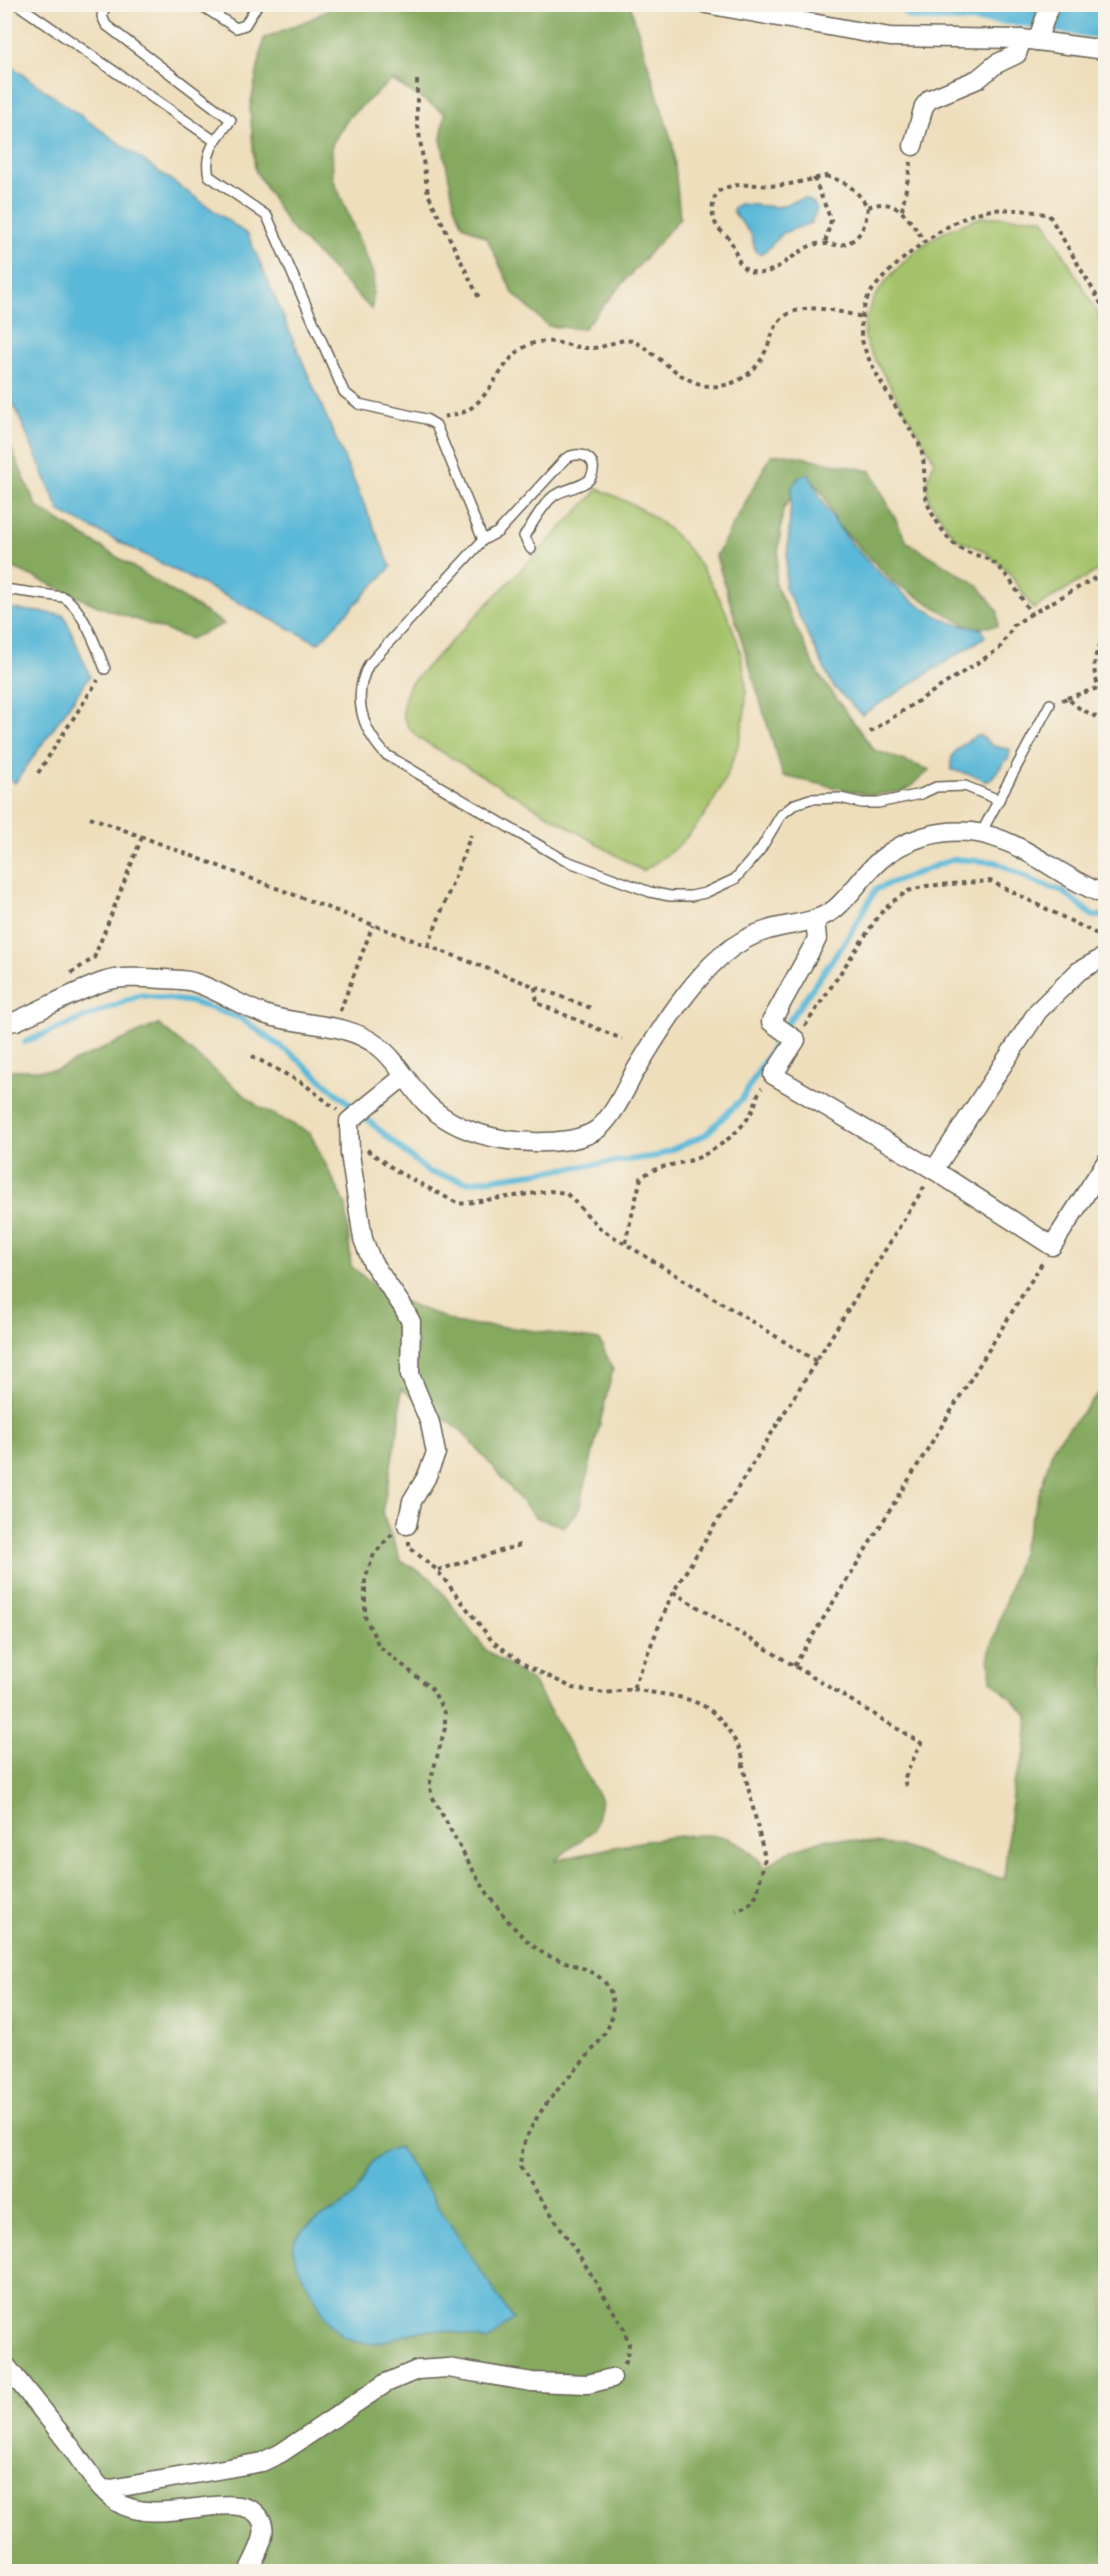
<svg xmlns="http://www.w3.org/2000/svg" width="1110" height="2576" font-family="Delius,sans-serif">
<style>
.green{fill:#a5c36b;stroke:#607044;stroke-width:1.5}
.forest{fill:#84a95f;stroke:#50623e;stroke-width:1.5}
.water{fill:#5ab8d8;stroke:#3b6a7a;stroke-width:1.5}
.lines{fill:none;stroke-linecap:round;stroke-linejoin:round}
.stream{stroke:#5ab8d8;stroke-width:6}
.river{stroke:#5ab8d8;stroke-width:34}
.lane-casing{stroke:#666054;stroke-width:12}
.street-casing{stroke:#666054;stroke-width:21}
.path{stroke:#666054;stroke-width:4;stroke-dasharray:4.5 4.5;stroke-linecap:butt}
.lane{stroke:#fff;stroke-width:9}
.street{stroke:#fff;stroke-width:18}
</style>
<rect width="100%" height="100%" fill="#f7f3e8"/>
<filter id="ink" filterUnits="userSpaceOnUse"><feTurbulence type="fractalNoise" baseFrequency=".0167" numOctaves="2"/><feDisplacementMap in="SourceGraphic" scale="12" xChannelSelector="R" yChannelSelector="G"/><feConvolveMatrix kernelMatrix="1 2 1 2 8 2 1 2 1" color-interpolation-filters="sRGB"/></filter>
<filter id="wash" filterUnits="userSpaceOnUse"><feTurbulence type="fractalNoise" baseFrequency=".008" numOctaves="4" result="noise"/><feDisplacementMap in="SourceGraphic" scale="24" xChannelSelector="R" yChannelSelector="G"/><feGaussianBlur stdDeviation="1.35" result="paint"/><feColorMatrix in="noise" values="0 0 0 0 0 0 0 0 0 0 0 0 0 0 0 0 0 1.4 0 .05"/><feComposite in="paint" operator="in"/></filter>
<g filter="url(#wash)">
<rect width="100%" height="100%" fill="#eedebc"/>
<!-- green -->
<g class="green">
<path d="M981,217L1043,218L1105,326V566L1033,609L1008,571L984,551L955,538L929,500L927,483L934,460L868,348C867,343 864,336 864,330C865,293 915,246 946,231C957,226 969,222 981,217Z"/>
<path d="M599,489C619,498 641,507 659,521C705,556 745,635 746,692C746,745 718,807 680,844C669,854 655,863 643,871L420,739C398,720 399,708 411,683Z"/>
</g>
<!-- forest -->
<g class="forest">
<polygon points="339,4 630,5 673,146 680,218 583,329 548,326 513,293 487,238 463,225 455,207 441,139 445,113 392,80 349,117 332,144 333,178 374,276 372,310 289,226 255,170 250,108 264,38 311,19"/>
<polygon points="4,432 37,507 224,624 190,639 98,606 5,564"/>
<polygon points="786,454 871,471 907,542 978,585 998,611 998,626 970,628 893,582 837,524 823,494 807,474 783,509 775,584 819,675 874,750 930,770 905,791 870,795 783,776 716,556 771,455"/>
<path d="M158,1024L259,1107L310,1133L346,1205L351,1266L384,1294L460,1324L507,1327L599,1340L613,1369L579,1510L564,1527L535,1517L463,1432L401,1389L400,1419L382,1513L401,1561L431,1578L486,1650L534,1683L601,1800L595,1829L554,1861C593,1852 694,1825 730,1839C743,1843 756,1858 766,1867L787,1852L828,1838L900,1846L956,1867L1004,1879L1013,1785L1025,1754L1028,1715L991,1680L989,1655L1054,1445L1105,1386V2571L5,2572V1070H56Z"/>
</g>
<!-- water -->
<g class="water">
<polygon points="4,61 248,235 391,567 318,643 60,512 5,384"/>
<polygon points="804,198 814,203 817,209 811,223 783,233 766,251 760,254 756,252 751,234 733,212 734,207 740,204 778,207"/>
<path d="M809,474C815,486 821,500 828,511C854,553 904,602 950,622C960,626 972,627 982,629L985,637L862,715L833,686L785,587L792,487L800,476Z"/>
<polygon points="5,608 64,615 90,676 15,783 5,776"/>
<path d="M980,735L993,746L1010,749L1009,757L990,780L986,782L979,777L952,770C947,752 962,746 975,736Z"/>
<path d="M399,2147L513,2319L488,2341C472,2337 455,2331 439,2330C408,2327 381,2352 350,2340C331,2332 323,2312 313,2295C286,2246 282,2239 333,2211C341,2206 350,2202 355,2194C371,2171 365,2156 399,2147Z"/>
</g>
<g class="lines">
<!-- stream -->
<polyline class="stream" points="25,1042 140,995 192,1002 240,1018 294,1056 428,1172 468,1182 657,1156 705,1135 742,1099 786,1025 849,936 876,889 953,859 995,862 1038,883 1062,891 1093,916 1106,916"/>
<!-- river -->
<path class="river" d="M916,4C953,7 990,5 1027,10C1054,14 1079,20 1106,22"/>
</g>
</g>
<g filter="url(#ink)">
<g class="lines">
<!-- lane casing -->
<g class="lane-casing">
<g id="lane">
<polyline points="17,4 215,141"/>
<path d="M106,4L102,16L106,25L231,120C217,138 203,152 209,176L267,216L344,392L359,404L426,419L436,425L483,540L369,664C352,696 361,728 385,754L564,860L650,892L670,896H691L705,893L735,879L760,850L781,815L795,804L810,799L840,798L862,803H878L921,794L936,787L965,786L999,800"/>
<polyline points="199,4 236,28 245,25 258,4"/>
<path d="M483,540L498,532L565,459C581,448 600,460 591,477C587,486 564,489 555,495C542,504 533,524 524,536L531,549"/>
<path d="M4,589L63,597C82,606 98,650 105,669"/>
<polyline points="980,835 1050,704"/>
</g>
</g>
<!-- street casing -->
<g class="street-casing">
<g id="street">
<polyline points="706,4 890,37 1022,39 1106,50"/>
<polyline points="1037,41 1050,4"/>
<polyline points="913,146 924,106 930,99 978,79 996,64 1017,54 1022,39"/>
<polyline points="815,919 817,939 771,1022 796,1040 773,1075 934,1170 1052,1246 1106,1162"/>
<path d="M4,1023L16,1021C46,1008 75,991 106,981C123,976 146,978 164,979C174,980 186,979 196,983C220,991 242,1007 267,1015C304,1027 345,1021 378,1046C397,1060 408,1084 424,1101C459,1138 521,1147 569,1140C579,1138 592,1134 599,1128C615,1113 624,1092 634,1073C650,1047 665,1021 684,997C706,968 732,940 768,930C791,923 816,924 836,908C852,894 864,874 880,860C904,839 939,829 971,832C1022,838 1059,878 1106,895"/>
<polyline points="406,1078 397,1082 349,1121 350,1154 363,1239 372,1262 403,1307 411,1322 410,1375 430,1423 436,1453 426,1478 412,1501 407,1525"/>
<polyline points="934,1170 1038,1011 1079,971 1106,956"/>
<path d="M4,2363C26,2391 49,2418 70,2446C84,2465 97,2488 117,2502C156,2528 229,2490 256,2513C274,2529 255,2555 248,2572"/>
<polyline points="105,2490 262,2462 281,2453 386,2383 417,2370 448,2368 532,2382 588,2384 612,2378"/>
</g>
</g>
<!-- path -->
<g class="path">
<polyline points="417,80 417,119 428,194 479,298"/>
<path d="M826,176C849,183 854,188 868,207C866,220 864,232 853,240C837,251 827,239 810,246C794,253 775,275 757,273C736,270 739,255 730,240C728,236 724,234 720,230C710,219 711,205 717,192C738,179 760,188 783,185C798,183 812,179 826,176Z"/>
<polyline points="814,178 831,220 825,243"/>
<path d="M868,207C897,195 911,221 925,243"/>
<polyline points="902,210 911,162"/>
<path d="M1106,312L1049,215C1028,210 1003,207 981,212C949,219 890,265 871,292C864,302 861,318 861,331C860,357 905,419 919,444C929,467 919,493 933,515C940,527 950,544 963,550C972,555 984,556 993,562C1009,574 1020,597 1031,614L1106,572"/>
<path d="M444,417C450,415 460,414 466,411C496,395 502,349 538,342C557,339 574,349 593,348C608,347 618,338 633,341C657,353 676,378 703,385C727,391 754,376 764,354C774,335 773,316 799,310C820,305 843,313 863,317"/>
<path d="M1106,637C1089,657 1092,679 1106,700"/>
<polyline points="1067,698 1098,688"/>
<polyline points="1062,700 1067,698 1079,708 1106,722"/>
<polyline points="870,732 999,649 1014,625 1031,614"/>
<polyline points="38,773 98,680"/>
<polyline points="90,817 591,1008"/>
<polyline points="428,946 471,835"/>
<polyline points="71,973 94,958 142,837"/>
<polyline points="535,987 537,1003 622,1039"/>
<polyline points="340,1011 373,925"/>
<polyline points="805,1026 879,915 892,902 908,891 926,886 990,881 1105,938"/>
<polyline points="252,1056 304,1084 337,1110"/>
<polyline points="367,1150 398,1172 459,1204 550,1191 566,1193 601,1229 816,1361"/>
<path d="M625,1243L641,1178C658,1163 682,1166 702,1156C721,1146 744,1129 753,1109C757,1101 756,1095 762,1088"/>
<path d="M392,1534L374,1554L365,1579V1617L379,1646L432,1689L445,1713V1728L429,1786L434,1800C464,1852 489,1911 537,1949C563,1969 619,1963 612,2014C611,2028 599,2042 590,2053C562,2086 522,2122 520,2167L586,2266L623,2327L629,2344L626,2362L623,2365"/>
<polyline points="409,1541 409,1547 437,1570 493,1642 527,1666 573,1688 605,1693 633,1689 672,1594 926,1184"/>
<polyline points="438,1570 523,1544"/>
<polyline points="673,1592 921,1743 904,1779 907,1789"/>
<polyline points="794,1666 1044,1260"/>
<path d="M633,1689C677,1698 708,1694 732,1736C739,1747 744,1754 743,1766L765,1858L757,1894L749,1905L736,1911"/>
</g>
<!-- lane -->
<use href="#lane" class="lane"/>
<!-- street -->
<use href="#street" class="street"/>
</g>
</g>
<!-- margin -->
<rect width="1110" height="2576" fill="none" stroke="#f7f3e8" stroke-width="24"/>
</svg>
